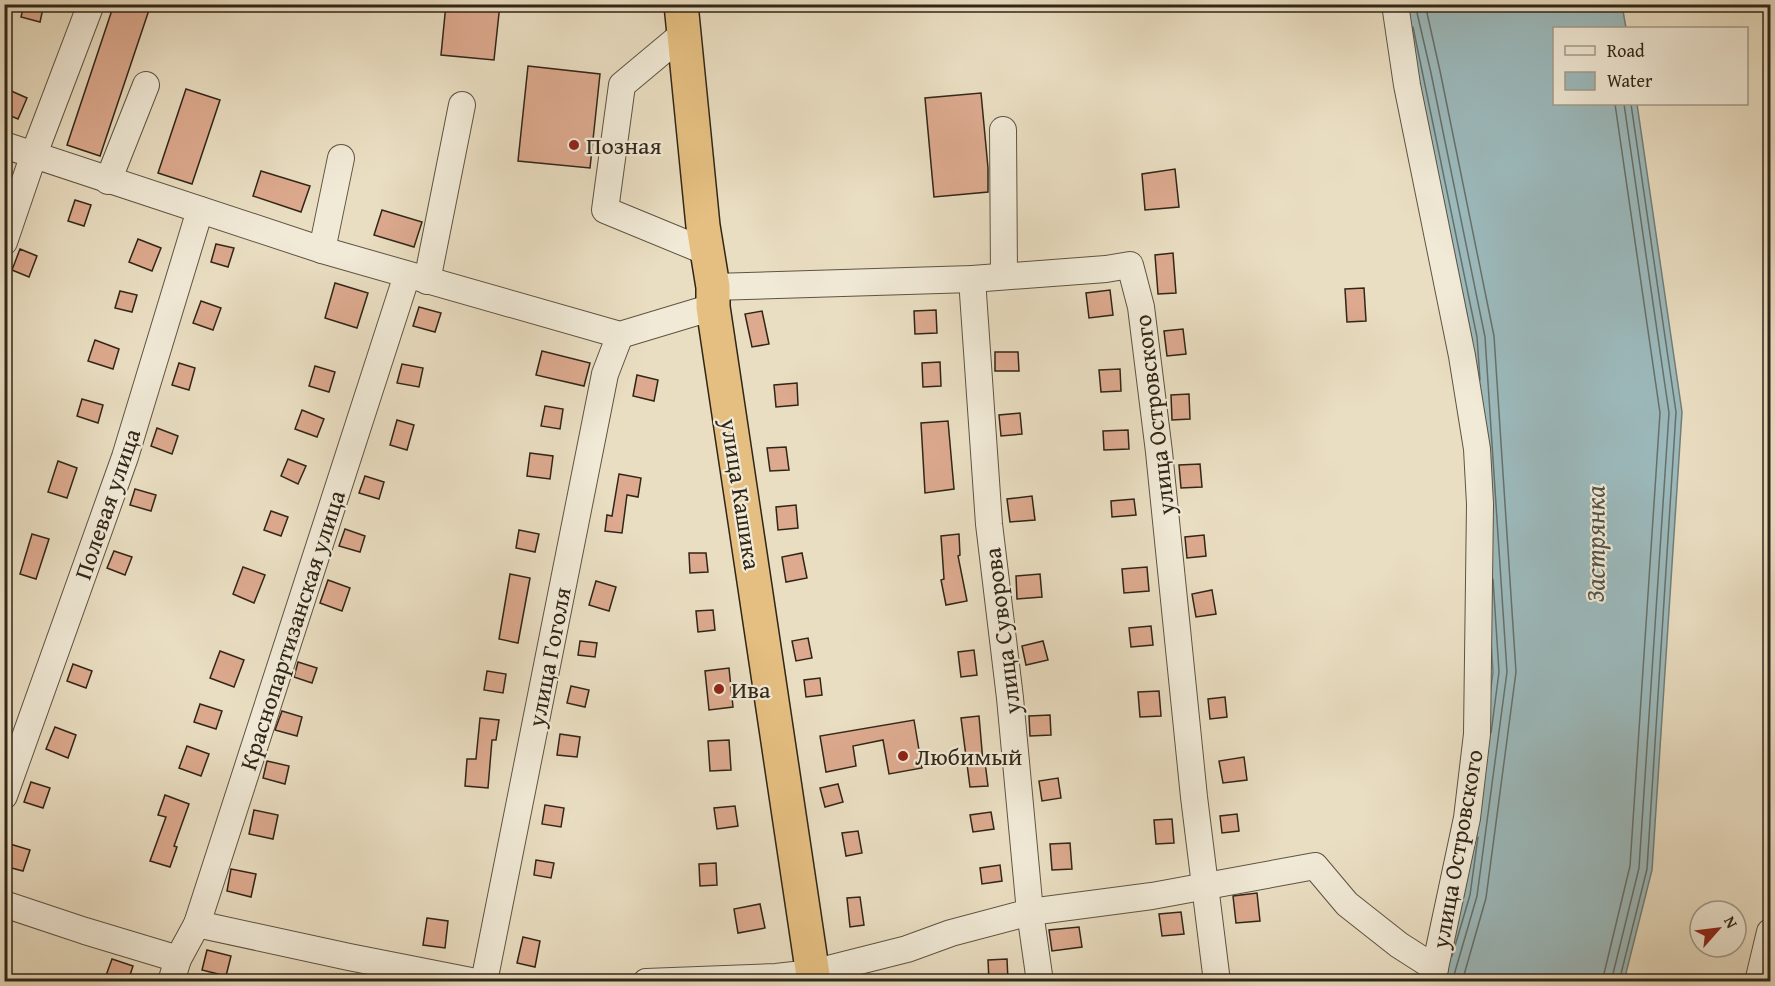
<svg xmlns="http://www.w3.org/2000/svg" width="1775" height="986" font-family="'Gentium Book Plus',serif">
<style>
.water{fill:#9cbabd;stroke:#717f7b;stroke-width:1.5}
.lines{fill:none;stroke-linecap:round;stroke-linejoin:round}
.shore{stroke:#66706a;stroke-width:1.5}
.building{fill:#ddaa8f;stroke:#302618;stroke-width:1.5}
.minor-casing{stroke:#5e5442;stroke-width:28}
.highway-casing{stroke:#302618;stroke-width:36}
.minor{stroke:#f1ead7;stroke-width:26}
.highway{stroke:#e5bf81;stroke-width:33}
.poi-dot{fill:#8f2418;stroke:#f1ead7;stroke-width:2}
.labels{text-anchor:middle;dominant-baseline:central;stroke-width:4.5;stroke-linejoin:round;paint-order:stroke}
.poi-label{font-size:24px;fill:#302618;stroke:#f1ead7;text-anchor:start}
.street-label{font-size:24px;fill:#302618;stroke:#f1ead7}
.water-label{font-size:26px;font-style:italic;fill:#50524a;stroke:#f1ead7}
</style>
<rect width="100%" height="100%" fill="#eadec2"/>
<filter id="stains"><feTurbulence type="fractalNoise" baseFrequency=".00333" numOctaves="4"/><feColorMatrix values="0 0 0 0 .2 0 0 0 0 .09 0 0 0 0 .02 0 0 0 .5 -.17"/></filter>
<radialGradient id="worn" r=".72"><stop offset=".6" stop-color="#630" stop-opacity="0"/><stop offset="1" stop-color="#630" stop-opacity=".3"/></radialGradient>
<!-- water -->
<polygon class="water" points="1401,5 1622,5 1626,28 1554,28 1554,104 1637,104 1682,412 1652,870 1624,981 1438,981 1464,894 1493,672 1472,339 1418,76"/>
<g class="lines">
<!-- shore -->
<g class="shore">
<polyline points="1415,4 1431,73 1485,337 1507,672 1477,896 1452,982"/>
<polyline points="1425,4 1440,71 1494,336 1516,672 1486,898 1462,982"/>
<polyline points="1413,27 1477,337 1480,380"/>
<polyline points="1491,733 1499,672 1493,579"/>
<polyline points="1452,956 1470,895 1478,837"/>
<polyline points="1602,982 1630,866 1660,413 1615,104"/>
<polyline points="1611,982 1639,868 1669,413 1624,104"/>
<polyline points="1619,982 1647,869 1676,412 1631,104"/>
</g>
</g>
<!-- building -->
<g class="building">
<polygon points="24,4 44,4 40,22 21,17"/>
<polygon points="114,4 151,4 100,156 67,145"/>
<polygon points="446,4 500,4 494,60 441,55"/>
<polygon points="528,66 600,74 590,168 518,161"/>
<polygon points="186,89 220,100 192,184 158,173"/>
<polygon points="9,90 27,98 18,119 4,113 4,100"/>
<polygon points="981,93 988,168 988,192 934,197 925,98"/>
<polygon points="1175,169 1179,207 1145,210 1142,174"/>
<polygon points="261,171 310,186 301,212 253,196"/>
<polygon points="75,200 91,205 84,226 68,221"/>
<polygon points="382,210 422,222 414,247 374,235"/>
<polygon points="138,239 161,248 152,271 129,262"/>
<polygon points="216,244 234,248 228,267 211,262"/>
<polygon points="20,249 37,256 29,277 12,270"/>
<polygon points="1173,253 1176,293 1158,294 1155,255"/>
<polygon points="335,283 368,293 357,328 325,318"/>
<polygon points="1364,288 1366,321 1347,322 1345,289"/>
<polygon points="1110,290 1113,315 1089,318 1086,293"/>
<polygon points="120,291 137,295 132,312 115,308"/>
<polygon points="201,301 221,308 213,330 193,323"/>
<polygon points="419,307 441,313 435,332 413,326"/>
<polygon points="936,310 937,333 915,334 914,311"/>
<polygon points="762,311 769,344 752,347 745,314"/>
<polygon points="1183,329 1186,354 1167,356 1164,331"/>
<polygon points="95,340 119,349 113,369 88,361"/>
<polygon points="542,351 590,363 584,386 536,375"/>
<polygon points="995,352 1018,352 1019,371 995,371"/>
<polygon points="940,362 941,386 923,387 922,363"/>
<polygon points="179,363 195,368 189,390 172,385"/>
<polygon points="402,364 423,368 419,387 397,383"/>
<polygon points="315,366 335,372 329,392 309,386"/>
<polygon points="1120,369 1121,391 1101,392 1099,370"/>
<polygon points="637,375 658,380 654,401 633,396"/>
<polygon points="797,383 798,405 776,407 774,385"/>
<polygon points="1189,394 1190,419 1172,420 1171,395"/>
<polygon points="82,399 103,405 98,423 77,416"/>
<polygon points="545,406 563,409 560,429 541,426"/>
<polygon points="302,410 324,419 317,437 295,429"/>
<polygon points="1020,413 1022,434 1001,436 999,415"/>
<polygon points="397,420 414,425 407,450 390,445"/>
<polygon points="948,421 954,489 925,493 921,423"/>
<polygon points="157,428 178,436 172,454 151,446"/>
<polygon points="1128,430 1129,449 1104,450 1103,431"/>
<polygon points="786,447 789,470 770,471 767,448"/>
<polygon points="530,453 553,456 550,479 527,476"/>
<polygon points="288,459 306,466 298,484 281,476"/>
<polygon points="58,461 77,468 67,498 48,492"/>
<polygon points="1200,464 1202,487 1181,488 1179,465"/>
<polygon points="619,474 641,478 638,497 627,495 622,533 605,531 607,515 612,516"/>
<polygon points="365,476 384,482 379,499 359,493"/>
<polygon points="135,489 156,495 151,511 130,505"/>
<polygon points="1032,496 1035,520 1010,522 1007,499"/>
<polygon points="1134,499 1136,515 1112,517 1111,501"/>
<polygon points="796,505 798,528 778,530 776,507"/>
<polygon points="271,511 288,517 281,536 264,530"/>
<polygon points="345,529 365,536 360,552 339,546"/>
<polygon points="519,530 539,534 535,552 516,548"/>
<polygon points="32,534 49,539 36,579 20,574"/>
<polygon points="959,534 960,555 958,556 967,601 946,605 941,580 944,579 941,536"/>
<polygon points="1204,535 1206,556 1187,558 1185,537"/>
<polygon points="114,551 132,557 125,575 107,568"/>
<polygon points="689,553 706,553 708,572 690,573"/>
<polygon points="802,553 807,578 786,582 782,557"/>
<polygon points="243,567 265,575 254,603 233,594"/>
<polygon points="1147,567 1149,591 1124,593 1122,569"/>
<polygon points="510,574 530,578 518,643 499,639"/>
<polygon points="1040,574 1042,597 1017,599 1016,576"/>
<polygon points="328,580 350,588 342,611 320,603"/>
<polygon points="596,581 616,587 609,611 589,605"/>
<polygon points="1212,590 1216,614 1196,617 1192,594"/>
<polygon points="713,610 715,630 698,632 696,611"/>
<polygon points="1151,626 1153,645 1131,647 1129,628"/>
<polygon points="808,638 812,658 796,661 792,641"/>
<polygon points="580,641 597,643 595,657 578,655"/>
<polygon points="1043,641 1048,660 1026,665 1022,646"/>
<polygon points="974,650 977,675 961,677 958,652"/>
<polygon points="220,651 244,660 234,687 210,678"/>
<polygon points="298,662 317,668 312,683 294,677"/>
<polygon points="73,664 92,671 86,688 67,681"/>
<polygon points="729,668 733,707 709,710 705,671"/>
<polygon points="487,671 506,674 503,693 484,690"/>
<polygon points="820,678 822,695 806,697 804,680"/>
<polygon points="571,686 589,690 585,707 567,703"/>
<polygon points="1159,691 1161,716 1140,717 1138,692"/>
<polygon points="1225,697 1227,717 1210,719 1208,699"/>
<polygon points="200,704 222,711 216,729 194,722"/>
<polygon points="282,711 302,717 297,736 275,730"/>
<polygon points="1050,715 1051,735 1030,736 1029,716"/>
<polygon points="979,716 983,762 985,762 988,786 970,787 961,718"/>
<polygon points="480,718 499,720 496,740 492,740 488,788 465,786 467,759 476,759"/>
<polygon points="914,720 922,768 889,774 883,740 853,746 856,766 826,772 820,736"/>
<polygon points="55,727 76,735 68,758 46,749"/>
<polygon points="560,734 580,737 577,757 557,755"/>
<polygon points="729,740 731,770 710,771 708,741"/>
<polygon points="187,746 209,754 201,776 179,768"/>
<polygon points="1244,757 1247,780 1223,783 1219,761"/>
<polygon points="267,761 289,766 285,784 263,778"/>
<polygon points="1058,778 1061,798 1042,801 1039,781"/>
<polygon points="31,782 50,788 43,808 24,802"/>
<polygon points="838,784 843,802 825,807 820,788"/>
<polygon points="165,795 189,804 174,846 177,847 170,867 150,861 166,817 158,815"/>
<polygon points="545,805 564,808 561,827 542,824"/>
<polygon points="735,806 738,826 717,829 714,808"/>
<polygon points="254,810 278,815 273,839 249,834"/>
<polygon points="991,812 994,829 973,832 970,815"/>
<polygon points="1237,814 1239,831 1222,833 1220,816"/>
<polygon points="1172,819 1174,843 1156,844 1154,820"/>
<polygon points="858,831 862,853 846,856 842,833"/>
<polygon points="1070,843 1072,869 1052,870 1050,844"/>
<polygon points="10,844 30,850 23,871 4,866"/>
<polygon points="536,860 554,863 551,878 534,875"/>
<polygon points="716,863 717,885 700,886 699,864"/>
<polygon points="1000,865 1002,881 982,884 980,868"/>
<polygon points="231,869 256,874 251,897 227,891"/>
<polygon points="1257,893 1260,921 1236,923 1233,896"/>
<polygon points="860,897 864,925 850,927 847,898"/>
<polygon points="760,904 765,928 738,933 734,909"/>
<polygon points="1181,912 1184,934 1162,936 1159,914"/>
<polygon points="427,918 448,921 445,948 423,945"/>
<polygon points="1079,927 1082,947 1052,951 1049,930"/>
<polygon points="523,937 540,941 535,967 517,963"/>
<polygon points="207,950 231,956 226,976 202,970"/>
<polygon points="112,959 133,966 128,981 104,981"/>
<polygon points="1007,959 1008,981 989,981 988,960"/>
</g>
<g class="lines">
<!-- minor casing -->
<g class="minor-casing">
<g id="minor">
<polyline points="1395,4 1407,85 1462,356 1477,449 1480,504 1477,734 1467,818 1432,982"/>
<polyline points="683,34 622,85 605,210 707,252"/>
<polyline points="1003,130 1004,276"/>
<polyline points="4,145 322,250 620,335 713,307"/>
<polyline points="108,181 146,85"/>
<polyline points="4,242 34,154 91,4"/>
<polyline points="322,250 341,158"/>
<polyline points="972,279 989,524 1010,698 1030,912 1040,982"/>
<polyline points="427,281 462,105"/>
<polyline points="713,287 972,279 1106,269 1130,265 1141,307 1159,452 1194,797 1217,982"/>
<polyline points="4,796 125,457 200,210"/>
<polyline points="4,904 85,931 178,959"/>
<polyline points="197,924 349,957 476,982"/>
<polyline points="171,982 178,959 197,924 407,275"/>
<polyline points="484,982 605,374 620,335"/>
<polyline points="646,982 776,977 812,973 907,949 951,933 1030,912 1152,896 1315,866 1347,904 1399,945 1435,968"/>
<polyline points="1758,982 1770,932"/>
</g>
</g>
<!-- highway casing -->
<g class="highway-casing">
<polyline id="highway" points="681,4 703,226 713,287 713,307 814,982"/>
</g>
<!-- minor -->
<use href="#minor" class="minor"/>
<!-- highway -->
<use href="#highway" class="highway"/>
</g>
<!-- markers -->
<g class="poi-dot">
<circle cx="574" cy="145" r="6"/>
<circle cx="719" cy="689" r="6"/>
<circle cx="903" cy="756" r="6"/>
</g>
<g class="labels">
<!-- poi labels -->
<g class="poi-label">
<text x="586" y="145">Позная</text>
<text x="731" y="689">Ива</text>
<text x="915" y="756">Любимый</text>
</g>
<!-- street labels -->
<g class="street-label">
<text transform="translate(1154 415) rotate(-97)">улица Островского</text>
<text transform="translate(741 494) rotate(81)">улица Кашика</text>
<text transform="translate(107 504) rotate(-71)">Полевая улица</text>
<text transform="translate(292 630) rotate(-72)">Краснопартизанская улица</text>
<text transform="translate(1002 631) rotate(-97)">улица Суворова</text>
<text transform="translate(549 657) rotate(-79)">улица Гоголя</text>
<text transform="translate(1457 849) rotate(-80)">улица Островского</text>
</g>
<!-- water labels -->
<g class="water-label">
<text transform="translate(1594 544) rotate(-90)">Застрянка</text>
</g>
</g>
<!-- margin -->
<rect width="1775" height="986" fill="none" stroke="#eadec2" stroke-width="24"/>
<rect x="6" y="6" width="1763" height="974" fill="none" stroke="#302618" stroke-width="3"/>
<rect x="12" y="12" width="1751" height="962" fill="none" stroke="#302618" stroke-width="1.5"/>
<!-- legend -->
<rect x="1553" y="27" width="195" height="78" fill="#f1ead7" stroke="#a49c8b" stroke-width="1.5"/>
<rect x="1565" y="46" width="30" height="9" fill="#f1ead7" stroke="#a49c8b" stroke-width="1.5"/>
<text x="1607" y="57" font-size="18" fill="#302618">Road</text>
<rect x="1565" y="72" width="30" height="18" fill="#9cbabd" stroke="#a49c8b" stroke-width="1.5"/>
<text x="1607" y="87" font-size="18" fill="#302618">Water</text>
<!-- north arrow -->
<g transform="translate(1718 929) rotate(62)"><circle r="28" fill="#f1ead7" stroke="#a49c8b" stroke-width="1.5"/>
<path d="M0-4.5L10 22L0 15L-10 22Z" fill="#8f2418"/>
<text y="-9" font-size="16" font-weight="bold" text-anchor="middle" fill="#302618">N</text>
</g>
<rect width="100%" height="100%" filter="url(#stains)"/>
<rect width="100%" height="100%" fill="url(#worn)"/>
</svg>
